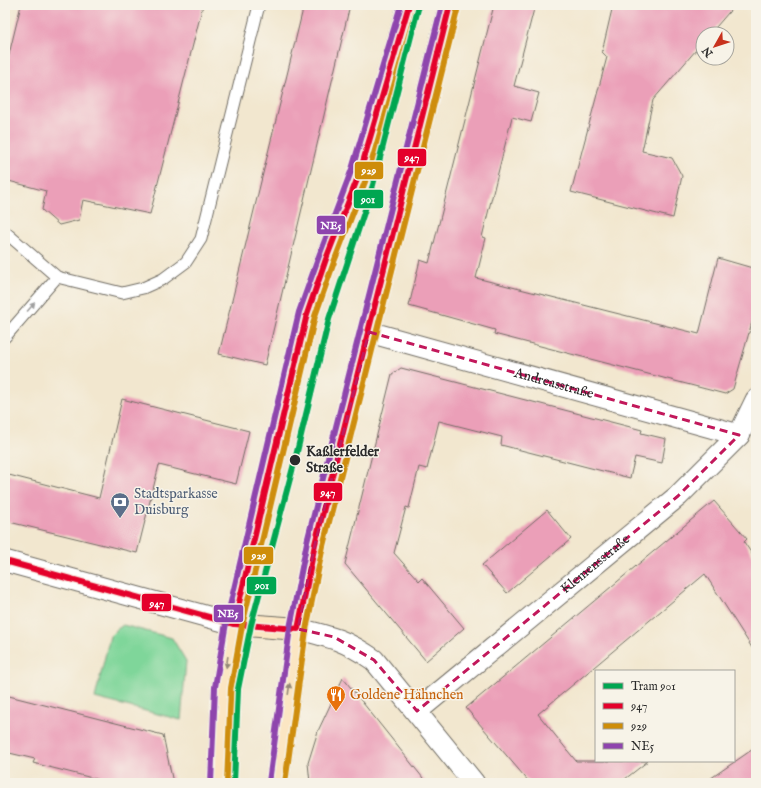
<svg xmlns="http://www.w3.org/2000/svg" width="761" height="788" font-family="'IM FELL English',serif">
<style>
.green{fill:#7fd69a;stroke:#558062}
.building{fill:#eb9fb8}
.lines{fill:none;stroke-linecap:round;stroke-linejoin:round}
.lane-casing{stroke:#716d64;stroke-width:13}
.street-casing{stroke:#716d64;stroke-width:23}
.secondary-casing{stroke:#716d64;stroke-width:24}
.lane{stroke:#fff;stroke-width:11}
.street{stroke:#fff;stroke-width:21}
.secondary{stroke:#fbe6c3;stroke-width:22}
.bus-1-casing{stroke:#f7f3e8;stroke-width:9}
.bus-2-casing{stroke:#f7f3e8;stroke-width:9}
.bus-3-casing{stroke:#f7f3e8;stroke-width:9}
.bus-1{stroke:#e4002b;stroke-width:6}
.bus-2{stroke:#ce8d09;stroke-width:6}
.bus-3{stroke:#8e44ad;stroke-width:6}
.tram-1-casing{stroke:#f7f3e8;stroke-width:9}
.tram-1{stroke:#00a651;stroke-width:6}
.oneway{fill:#a0a0a0}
.oneway2{fill:#938877}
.marked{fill:none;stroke:#c2185b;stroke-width:3;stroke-dasharray:8 5;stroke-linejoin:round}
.stop-dot{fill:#2b2b2b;stroke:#f7f3e8;stroke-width:1.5}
.labels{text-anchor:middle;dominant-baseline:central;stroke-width:3;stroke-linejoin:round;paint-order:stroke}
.street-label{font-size:14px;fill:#2b2b2b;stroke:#f7f3e8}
.stop-label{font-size:14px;font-weight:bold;fill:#2b2b2b;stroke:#f7f3e8;text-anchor:start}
.service-label{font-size:14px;fill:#4e5e75;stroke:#f7f3e8;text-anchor:start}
.food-label{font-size:14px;fill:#c56008;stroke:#f7f3e8;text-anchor:start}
.line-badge{stroke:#f7f3e8;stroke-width:1.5}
.badge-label{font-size:11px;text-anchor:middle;font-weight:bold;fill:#fff}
</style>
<rect width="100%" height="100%" fill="#f7f3e8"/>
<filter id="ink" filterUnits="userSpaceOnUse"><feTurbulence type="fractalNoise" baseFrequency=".025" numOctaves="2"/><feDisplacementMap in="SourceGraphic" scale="8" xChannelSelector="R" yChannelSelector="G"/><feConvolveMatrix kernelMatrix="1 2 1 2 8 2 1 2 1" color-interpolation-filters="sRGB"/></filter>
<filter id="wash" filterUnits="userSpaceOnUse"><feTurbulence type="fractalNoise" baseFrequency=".012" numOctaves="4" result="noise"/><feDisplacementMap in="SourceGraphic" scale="16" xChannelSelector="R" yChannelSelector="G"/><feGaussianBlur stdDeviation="0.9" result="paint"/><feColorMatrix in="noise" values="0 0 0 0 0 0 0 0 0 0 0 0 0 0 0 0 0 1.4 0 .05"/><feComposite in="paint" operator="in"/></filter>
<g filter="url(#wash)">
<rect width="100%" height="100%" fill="#f2e7cf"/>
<!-- green -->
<polygon class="green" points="123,625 172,638 186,661 181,720 95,698 110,636 116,630"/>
<g id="blocks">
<!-- building -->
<g class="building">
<polygon points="21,5 203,5 150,214 83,200 79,220 59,225 42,210 46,191 5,180 5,71"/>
<polygon points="304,5 350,5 265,365 219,354"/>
<polygon points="494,5 535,5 514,86 539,93 531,122 512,117 482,237 486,238 476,278 699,334 718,258 756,269 756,308 733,389 725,394 494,334 495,330 409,306 420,260 429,263"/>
<polygon points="613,5 735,5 710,34 703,34 703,42 653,100 642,151 672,158 682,176 673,218 571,192 607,57 602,52"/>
<polygon points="401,368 642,430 641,433 666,439 662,463 635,457 630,478 501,445 502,437 439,421 427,469 419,467 409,508 406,507 394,553 419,581 422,578 464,628 426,661 345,564 392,374"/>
<polygon points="122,399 249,431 236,484 159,465 137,553 5,521 5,474 99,498"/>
<polygon points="714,501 747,539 744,542 756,560 756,654 705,574 538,714 576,761 648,761 620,783 530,783 466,708"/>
<polygon points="547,510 571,539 507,593 482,565"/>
<polygon points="343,678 427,783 310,783 308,763 318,731"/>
<polygon points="5,695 163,735 173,783 112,783 33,763 35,759 5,752"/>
<polygon points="756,747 756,783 704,783"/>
</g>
</g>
</g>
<g filter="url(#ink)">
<use href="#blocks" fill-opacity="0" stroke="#716d64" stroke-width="1"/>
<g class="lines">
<!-- lane casing -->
<g class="lane-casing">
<g id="lane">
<polyline points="5,232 57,277 122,293 143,288 163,279 186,262 201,239 259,5"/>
<polyline points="5,337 57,277"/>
</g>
</g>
<!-- street casing -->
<g class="street-casing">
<g id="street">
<path id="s1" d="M369,332L739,435"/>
<polyline points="5,561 234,624"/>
<path d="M298,629C332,637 345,640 374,660L474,783"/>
<path id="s2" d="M417,711L678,496L739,435L756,400"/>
</g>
</g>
<!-- secondary casing -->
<g class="secondary-casing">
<g id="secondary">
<polyline points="234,624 298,629"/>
<polyline points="219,783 223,687 234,624 307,314 326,259 360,172 409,5"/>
<polyline points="277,783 298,629 315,544 450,5"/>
</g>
</g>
<!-- lane -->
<use href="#lane" class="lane"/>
<!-- street -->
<use href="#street" class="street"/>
<!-- secondary -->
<use href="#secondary" class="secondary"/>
<!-- bus-1 casing -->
<g class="bus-1-casing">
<g id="bus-1">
<polyline points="5,561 234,624 298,629 315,544 450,5"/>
<polyline points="234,624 307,314 326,259 360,172 409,5"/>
</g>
</g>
<!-- bus-2 casing -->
<g class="bus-2-casing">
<g id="bus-2">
<polyline points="227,783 231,688 242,626 315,316 334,262 368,174 417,7"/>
<polyline points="285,783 306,630 323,546 458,7"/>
</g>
</g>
<!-- bus-3 casing -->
<g class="bus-3-casing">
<g id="bus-3">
<polyline points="269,782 290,628 307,542 442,5"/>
<polyline points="211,783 215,687 226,623 299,312 319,256 352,169 401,5"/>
</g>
</g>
<!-- bus-1 -->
<use href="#bus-1" class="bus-1"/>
<!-- bus-2 -->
<use href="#bus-2" class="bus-2"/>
<!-- bus-3 -->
<use href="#bus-3" class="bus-3"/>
<!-- tram-1 casing -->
<g class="tram-1-casing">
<polyline id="tram-1" points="234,783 238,689 251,625 295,460 329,319 373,185 419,5"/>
</g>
<!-- tram-1 -->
<use href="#tram-1" class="tram-1"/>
</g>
<!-- one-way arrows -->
<defs><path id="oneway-solid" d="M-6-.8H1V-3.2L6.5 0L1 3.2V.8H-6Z"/></defs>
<use class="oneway" href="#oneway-solid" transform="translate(31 307) rotate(-49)"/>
<g class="oneway2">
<use href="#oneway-solid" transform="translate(227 662) rotate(99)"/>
<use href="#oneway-solid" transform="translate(289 689) rotate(-82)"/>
</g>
</g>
<!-- marked area -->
<path class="marked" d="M369,332L739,435L678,496L417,711L374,660L334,637L298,629L315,544Z"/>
<!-- icons -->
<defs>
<g id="bank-pin" transform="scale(1)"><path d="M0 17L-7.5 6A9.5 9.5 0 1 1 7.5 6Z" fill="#5c6f8a" stroke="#f7f3e8"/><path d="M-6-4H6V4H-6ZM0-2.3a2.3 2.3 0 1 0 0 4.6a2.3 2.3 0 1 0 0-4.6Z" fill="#fff"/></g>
<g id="restaurant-pin" transform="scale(1)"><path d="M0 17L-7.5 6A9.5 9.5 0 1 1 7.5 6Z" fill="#e8710a" stroke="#f7f3e8"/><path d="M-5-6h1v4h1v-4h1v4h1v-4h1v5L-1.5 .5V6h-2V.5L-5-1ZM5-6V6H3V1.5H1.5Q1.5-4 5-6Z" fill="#fff"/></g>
</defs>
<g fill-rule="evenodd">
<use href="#bank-pin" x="120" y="502"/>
<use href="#restaurant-pin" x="336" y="695"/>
</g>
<!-- markers -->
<circle class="stop-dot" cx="295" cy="460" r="6"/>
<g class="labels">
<!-- street labels -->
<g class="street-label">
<text stroke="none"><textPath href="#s1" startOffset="192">Andreasstraße</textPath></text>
<text stroke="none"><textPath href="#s2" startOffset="231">Klemensstraße</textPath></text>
</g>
<!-- stop labels -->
<g class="stop-label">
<text x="306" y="452">Kaßlerfelder<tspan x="306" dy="16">Straße</tspan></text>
</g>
<!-- service labels -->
<g class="service-label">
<text x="134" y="494">Stadtsparkasse<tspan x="134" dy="16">Duisburg</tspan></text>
</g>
<!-- food labels -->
<g class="food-label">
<text x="350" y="695">Goldene Hähnchen</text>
</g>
</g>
<g class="line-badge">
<rect x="397" y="148" width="30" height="19" rx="4" fill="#e4002b"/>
<rect x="354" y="161" width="30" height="19" rx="4" fill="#ce8d09"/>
<rect x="353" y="189" width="31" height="20" rx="4" fill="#00a651"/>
<rect x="316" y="215" width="30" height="20" rx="4" fill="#8e44ad"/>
<rect x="313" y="482" width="30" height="20" rx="4" fill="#e4002b"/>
<rect x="243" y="546" width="31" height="19" rx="4" fill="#ce8d09"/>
<rect x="246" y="576" width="31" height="19" rx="4" fill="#00a651"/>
<rect x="141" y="593" width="31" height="19" rx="4" fill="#e4002b"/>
<rect x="213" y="604" width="31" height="19" rx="4" fill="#8e44ad"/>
</g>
<g class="badge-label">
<text x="412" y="161">947</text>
<text x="369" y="174">929</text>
<text x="368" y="203">901</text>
<text x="331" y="229">NE5</text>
<text x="328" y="496">947</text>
<text x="259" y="559">929</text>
<text x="262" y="589">901</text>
<text x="157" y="607">947</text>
<text x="228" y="617">NE5</text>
</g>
<!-- margin -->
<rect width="761" height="788" fill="none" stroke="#f7f3e8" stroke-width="20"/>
<!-- legend -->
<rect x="595" y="670" width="140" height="92" fill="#f7f3e8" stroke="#a5a39c"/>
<rect x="603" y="683" width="20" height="6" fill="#00a651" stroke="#a5a39c"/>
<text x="631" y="690" font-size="12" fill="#2b2b2b">Tram 901</text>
<rect x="603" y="703" width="20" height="6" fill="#e4002b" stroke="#a5a39c"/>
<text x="631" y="710" font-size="12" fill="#2b2b2b">947</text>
<rect x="603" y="723" width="20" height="6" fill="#ce8d09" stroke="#a5a39c"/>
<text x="631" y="730" font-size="12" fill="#2b2b2b">929</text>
<rect x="603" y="743" width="20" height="6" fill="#8e44ad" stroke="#a5a39c"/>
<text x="631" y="750" font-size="12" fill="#2b2b2b">NE5</text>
<!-- north arrow -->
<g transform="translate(715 46) rotate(231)"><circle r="19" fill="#f7f3e8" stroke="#a5a39c"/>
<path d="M0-3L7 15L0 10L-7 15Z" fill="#c8321e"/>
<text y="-6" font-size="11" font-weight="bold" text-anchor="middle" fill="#2b2b2b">N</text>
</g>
</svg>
